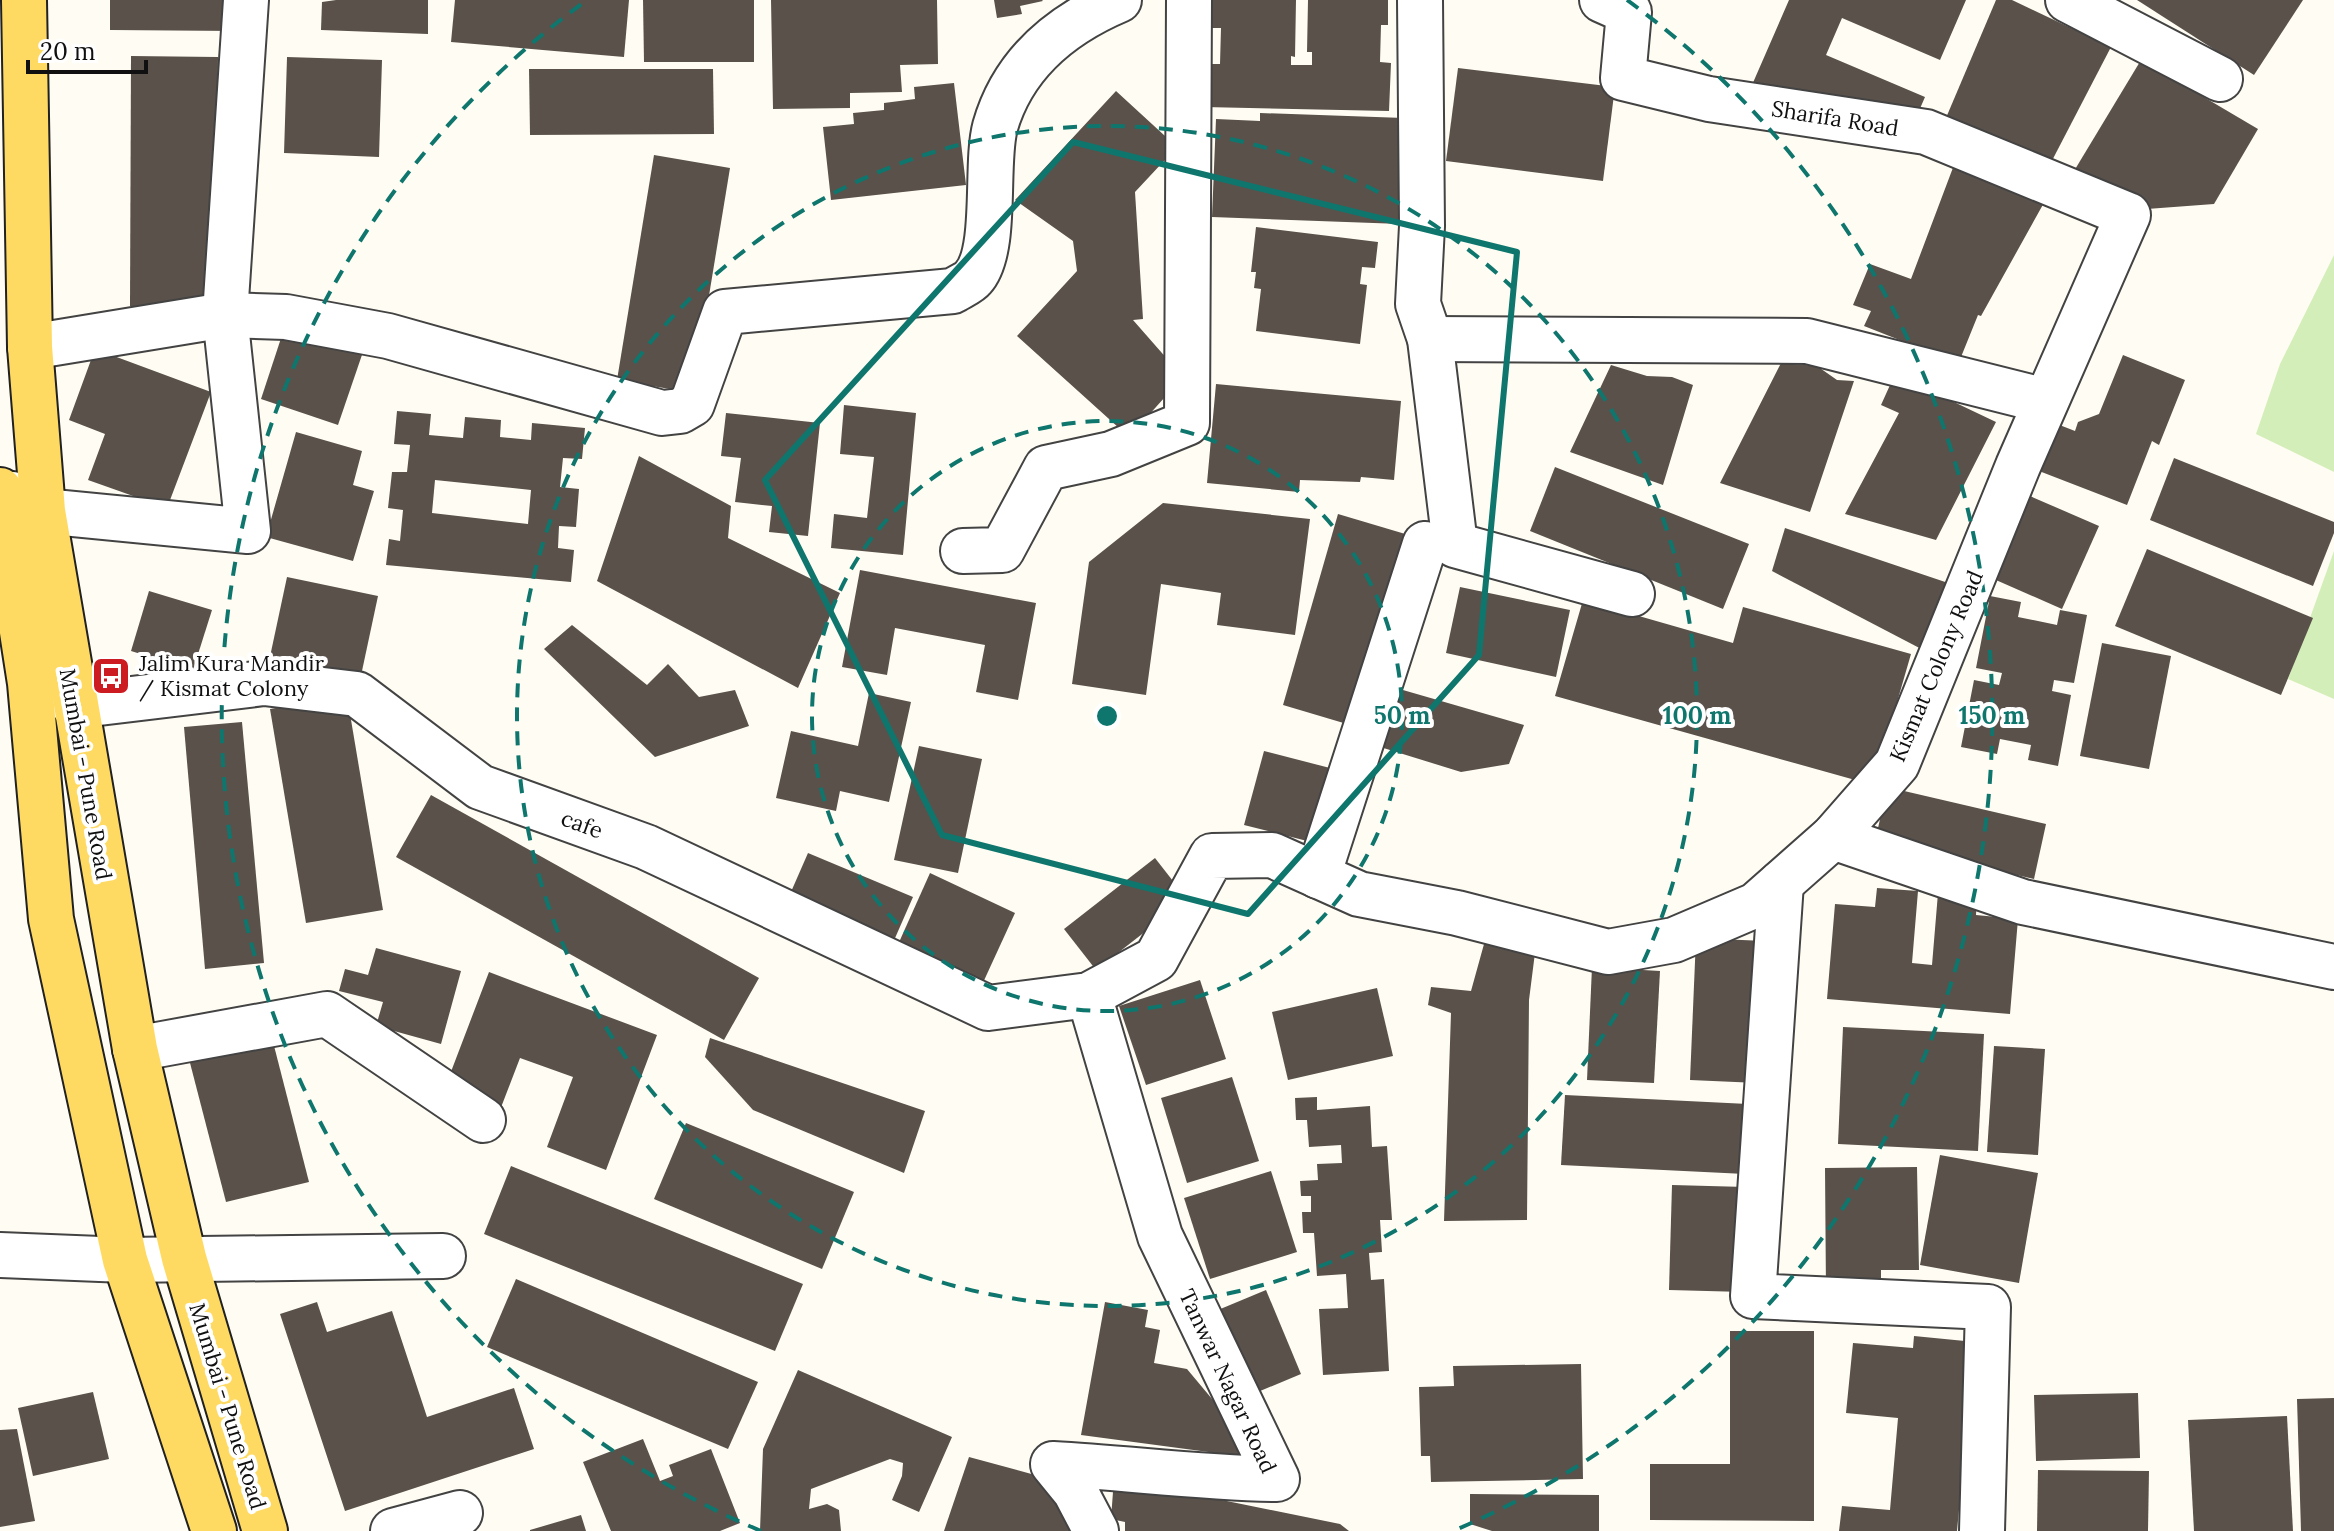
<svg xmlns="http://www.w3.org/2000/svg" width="2334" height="1531" font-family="Lora,serif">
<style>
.green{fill:#d4eeb9}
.building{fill:#5a514b;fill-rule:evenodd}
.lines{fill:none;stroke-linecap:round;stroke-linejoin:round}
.minor-casing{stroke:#434343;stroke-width:48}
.major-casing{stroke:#212121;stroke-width:48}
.minor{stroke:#fff;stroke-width:44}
.major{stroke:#ffda63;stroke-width:44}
.marked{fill:none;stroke:#0f766e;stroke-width:6;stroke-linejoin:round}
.ring{fill:none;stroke:#0f766e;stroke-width:4;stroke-dasharray:14 10}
.labels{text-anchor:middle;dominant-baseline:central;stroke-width:8;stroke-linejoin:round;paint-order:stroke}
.street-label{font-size:22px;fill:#101010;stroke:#fff}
.poi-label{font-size:22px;fill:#101010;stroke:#fff;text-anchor:start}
.centre{fill:#0f766e;stroke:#fff;stroke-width:4}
.ring-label{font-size:24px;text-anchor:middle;font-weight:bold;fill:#0f766e;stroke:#fff;stroke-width:8;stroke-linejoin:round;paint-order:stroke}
</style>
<rect width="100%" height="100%" fill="#fffdf3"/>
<!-- green -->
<g class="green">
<polygon points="2334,255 2334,472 2256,434 2280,364"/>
<polygon points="2334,551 2334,699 2288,679"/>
</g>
<!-- building -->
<g class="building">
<polygon points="110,0 235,0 235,31 110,30"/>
<polygon points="336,0 428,0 428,34 321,30 322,2"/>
<polygon points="455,0 629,0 624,57 451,42"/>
<polygon points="643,0 754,0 754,62 644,62"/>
<polygon points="771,0 937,0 938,64 900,65 902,92 850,93 850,108 773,109"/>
<polygon points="994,0 1042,0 1043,1 1020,6 1022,14 997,18"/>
<polygon points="1206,0 1296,0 1295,57 1291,56 1291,65 1312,65 1312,52 1307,52 1308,0 1388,0 1388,25 1381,25 1380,62 1391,63 1389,111 1204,107 1205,64 1220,64 1221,28 1206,28"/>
<polygon points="1789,0 1966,0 1940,60 1842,18 1826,55 1925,97 1912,127 1745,101"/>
<polygon points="1996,0 2012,0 2111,47 2044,176 1940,132"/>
<polygon points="2137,0 2303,0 2254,75"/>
<polygon points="131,56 218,57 216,307 130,306"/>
<polygon points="287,57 382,60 379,157 284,153"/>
<polygon points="2141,60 2258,129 2214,204 2147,209 2071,176"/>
<polygon points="1458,68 1615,87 1603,181 1446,161"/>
<polygon points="529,69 713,69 714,134 530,135"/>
<polygon points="954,83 966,185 831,200 823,127 854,124 853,113 884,110 884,103 915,99 914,87"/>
<polygon points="1116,91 1177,147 1135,192 1143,319 1133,320 1183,377 1129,437 1017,336 1077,271 1073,241 1015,200"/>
<polygon points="1260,113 1404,118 1401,224 1212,217 1216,119 1260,121"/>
<polygon points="654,155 730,168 693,393 617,380"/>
<polygon points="1957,157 2050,192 1981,316 1978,315 1961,357 1940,356 1864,326 1871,311 1853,305 1870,264 1911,279"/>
<polygon points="1256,227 1378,242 1375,268 1362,267 1360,284 1367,285 1360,344 1256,331 1261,289 1254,288 1256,272 1251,272"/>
<polygon points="286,323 364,349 338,425 261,399"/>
<polygon points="95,349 211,392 167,508 88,480 105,434 69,420"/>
<polygon points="2123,355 2185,380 2159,445 2152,441 2127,505 2039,471 2057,424 2075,431 2078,422 2099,414"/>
<polygon points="1781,363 1817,366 1837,380 1854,381 1810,512 1720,483"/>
<polygon points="1611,365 1647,376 1672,377 1693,385 1663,485 1570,452"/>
<polygon points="1895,374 1996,422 1936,540 1845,514 1899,413 1881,405"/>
<polygon points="1216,384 1401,401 1394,480 1361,477 1360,482 1300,480 1299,492 1207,483"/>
<polygon points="844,405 916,413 903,555 831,548 834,514 867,518 874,457 840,454"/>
<path d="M397,411L431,414L429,435L463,438L465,417L501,420L500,437L531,440L532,423L585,428L582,459L563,458L560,487L579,489L576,527L559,526L558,548L574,550L571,582L386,565L389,539L400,541L403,510L388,508L392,472H407L410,445L394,444ZM435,480L531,490L528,524L432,513Z"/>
<polygon points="726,413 820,423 808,536 769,532 772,506 735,502 741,458 721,456"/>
<polygon points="296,432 362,451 353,485 374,491 353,561 266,537"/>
<polygon points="639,456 731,506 728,538 840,593 798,688 597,581"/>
<polygon points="2174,458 2334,522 2334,533 2313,586 2150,520"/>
<polygon points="1555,467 1749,544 1723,609 1530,531"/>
<polygon points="2016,490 2099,526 2062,609 1980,573"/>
<polygon points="1163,503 1310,519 1295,635 1217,625 1221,593 1161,584 1146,695 1072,684 1089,562"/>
<polygon points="1338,514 1412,536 1357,727 1283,705"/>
<polygon points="1785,528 1963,588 1929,653 1772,571"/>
<polygon points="2147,549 2313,618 2281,695 2115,626"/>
<polygon points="860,570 1036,603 1018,700 976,692 985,645 895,628 887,675 842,667"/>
<polygon points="287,577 378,596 359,685 268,666"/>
<polygon points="1460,587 1570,610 1556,677 1446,653"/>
<polygon points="149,591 212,610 193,670 131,651"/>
<polygon points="1990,596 2021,602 2018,617 2057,625 2060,610 2087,615 2074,683 2054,680 2052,691 2071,695 2058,766 2028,760 2031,745 2000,739 1997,754 1961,747 1974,680 1999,685 2002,673 1976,668"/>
<polygon points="1583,600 1733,643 1743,607 1911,654 1873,785 1555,696"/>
<polygon points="572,625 647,685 668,664 699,697 735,690 749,726 655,757 544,649"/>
<polygon points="2102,643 2171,656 2149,769 2080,756"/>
<polygon points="1396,688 1524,725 1509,764 1461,772 1377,746"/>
<polygon points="869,693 911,702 889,802 840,791 836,811 776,798 791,731 858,746"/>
<polygon points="347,696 383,910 306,923 270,709"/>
<polygon points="242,722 264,963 205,969 184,727"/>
<polygon points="919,746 982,759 958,873 894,860"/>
<polygon points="1264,751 1330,768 1311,842 1244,825"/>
<polygon points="1887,787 2046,824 2034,879 1875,842"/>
<polygon points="431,795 759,978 724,1040 396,857"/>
<polygon points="808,853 913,897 892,945 787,901"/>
<polygon points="1155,858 1187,899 1096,970 1064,929"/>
<polygon points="930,873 1015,913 981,987 896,949"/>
<polygon points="1877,888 1918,891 1912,963 1932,965 1938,893 1977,896 1976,915 2018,919 2010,1014 1827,999 1835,904 1875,907"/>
<polygon points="1489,926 1537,937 1529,1000 1527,1220 1444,1221 1451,1013 1428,1005 1431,987 1471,991"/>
<polygon points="1696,938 1765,941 1758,1083 1690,1080"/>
<polygon points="376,948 461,971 441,1044 376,1026 383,1002 339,991 345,969 368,975"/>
<polygon points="1592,967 1660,971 1654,1083 1587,1080"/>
<polygon points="489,972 657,1035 606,1170 547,1147 573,1077 520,1058 500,1110 444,1090"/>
<polygon points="1200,980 1226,1059 1146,1085 1119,1006"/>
<polygon points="1377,988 1393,1056 1288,1080 1272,1012"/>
<polygon points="1843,1027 1984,1034 1978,1151 1838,1144"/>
<polygon points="272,1038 309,1182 226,1202 189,1059"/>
<polygon points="710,1038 925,1111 904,1173 753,1110 705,1057"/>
<polygon points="1994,1046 2045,1049 2038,1155 1987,1152"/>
<polygon points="1232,1077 1259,1161 1187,1183 1161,1098"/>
<polygon points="1565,1095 1748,1104 1745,1174 1561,1165"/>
<polygon points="1317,1097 1317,1110 1370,1106 1372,1147 1387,1146 1392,1220 1380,1220 1382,1252 1369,1253 1371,1280 1384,1279 1389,1371 1323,1375 1319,1309 1348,1308 1346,1274 1317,1276 1314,1233 1303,1233 1302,1212 1311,1212 1311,1196 1301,1196 1300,1181 1318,1180 1317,1164 1342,1163 1341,1145 1309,1147 1307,1120 1296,1120 1295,1098"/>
<polygon points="686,1123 854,1192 822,1269 654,1199"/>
<polygon points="1940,1155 2038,1173 2019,1283 1920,1265"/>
<polygon points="511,1166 803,1284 775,1351 484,1234"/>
<polygon points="1917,1167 1919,1270 1881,1270 1881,1291 1826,1292 1825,1168"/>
<polygon points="1271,1171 1297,1252 1210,1279 1184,1198"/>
<polygon points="1672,1185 1746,1187 1744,1292 1669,1290"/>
<polygon points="516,1279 758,1382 728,1449 487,1347"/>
<polygon points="1266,1290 1301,1374 1253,1394 1218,1310"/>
<polygon points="317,1302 327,1332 392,1311 427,1417 514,1388 534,1449 345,1511 280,1314"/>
<polygon points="1105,1302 1148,1310 1145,1327 1160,1330 1154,1363 1187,1369 1248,1442 1246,1457 1081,1435"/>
<polygon points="1730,1331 1814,1331 1814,1521 1650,1520 1650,1464 1730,1464"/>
<polygon points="1914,1336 1965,1341 1964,1360 1984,1362 1978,1501 1960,1499 1957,1531 1839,1531 1842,1506 1890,1510 1898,1418 1846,1413 1853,1343 1913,1348"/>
<polygon points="1581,1364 1583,1479 1431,1482 1430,1456 1421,1456 1419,1387 1454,1386 1453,1366"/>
<polygon points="798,1370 952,1437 919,1512 892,1500 902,1476 903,1463 890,1459 811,1489 809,1509 827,1504 839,1510 841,1531 760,1531 763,1449"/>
<polygon points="93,1392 109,1459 33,1476 18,1408"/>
<polygon points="2138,1393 2140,1458 2036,1461 2034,1395"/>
<polygon points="2334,1398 2334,1531 2301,1531 2297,1399"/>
<polygon points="2287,1416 2293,1531 2194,1531 2188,1420"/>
<polygon points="17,1429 35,1521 0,1527 0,1430"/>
<polygon points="643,1439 660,1481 673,1476 669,1465 711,1449 740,1523 720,1531 611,1531 583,1462"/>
<polygon points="969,1457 1057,1481 1085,1531 944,1531"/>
<polygon points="2038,1470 2149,1471 2148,1531 2037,1531"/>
<polygon points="1114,1478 1340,1524 1349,1531 1125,1531 1125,1522 1111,1519"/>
<polygon points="1470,1494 1599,1495 1599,1531 1492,1531 1470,1524"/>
<polygon points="581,1515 586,1531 530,1531 530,1530"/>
</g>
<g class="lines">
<!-- minor casing -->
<g class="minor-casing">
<g id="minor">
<polyline points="1420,0 1422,226 1418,304 1430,339 1455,545 1632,594"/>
<polyline points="2068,0 2220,79"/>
<polyline points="1430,339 1807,341 2046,401"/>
<path d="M30,347L225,315L286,317L388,336L662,413L680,411L692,404L725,312L953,291C959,287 969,283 973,278C998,251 985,164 995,127C1013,64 1060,25 1119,0"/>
<polyline points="13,494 43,511 248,531 225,315 246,0"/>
<polyline points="963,551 1002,550 1046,468 1111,454 1187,423 1189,0"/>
<polyline points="74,706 264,683 357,694 480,787 646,847 988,1008 1089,995 1156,959 1212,856 1272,855 1359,894 1457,913 1608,952 1674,940 1756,905 1833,837 1897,764 2018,466 2128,215 1926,132 1709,99 1623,78 1629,12 1602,0"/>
<polyline points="1833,837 2023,902 2334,967"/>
<polyline points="1318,876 1425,544"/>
<polyline points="1781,883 1753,1296 1988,1307 1982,1531"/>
<path d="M1089,995L1160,1236L1277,1479C1202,1478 1128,1468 1053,1464L1075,1491L1096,1531"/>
<polyline points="135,1049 327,1014 483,1120"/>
<polyline points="0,1255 125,1260 443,1256"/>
<polyline points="393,1531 460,1513"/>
</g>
</g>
<!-- major casing -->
<g class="major-casing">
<g id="major">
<polyline points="24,0 30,347 43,511 135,1049 184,1258 265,1531"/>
<polyline points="0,490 30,683 51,919 125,1260 214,1531"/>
</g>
</g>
<!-- minor -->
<use href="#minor" class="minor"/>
<!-- major -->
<use href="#major" class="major"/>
</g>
<!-- marked area -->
<path class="marked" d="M1073,142L1517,252L1479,655L1248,914L942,835L765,480Z"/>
<!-- distance rings -->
<g class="ring">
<circle cx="1107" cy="716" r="295"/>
<circle cx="1107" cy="716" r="590"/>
<path d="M761 1531A885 885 0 0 1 587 0M1627 0A885 885 0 0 1 1453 1531"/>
</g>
<!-- icons -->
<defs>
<g id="bus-square" transform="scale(2)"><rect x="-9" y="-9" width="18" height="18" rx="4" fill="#cd1b22" stroke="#fff"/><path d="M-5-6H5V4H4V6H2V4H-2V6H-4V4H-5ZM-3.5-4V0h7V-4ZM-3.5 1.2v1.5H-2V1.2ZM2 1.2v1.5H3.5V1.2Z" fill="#fff"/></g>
</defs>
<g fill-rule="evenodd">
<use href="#bus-square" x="111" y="676"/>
</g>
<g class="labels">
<!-- street labels -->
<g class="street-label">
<text transform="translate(1835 118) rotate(9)">Sharifa Road</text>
<text transform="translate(1936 666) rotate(-67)">Kismat Colony Road</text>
<text transform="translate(86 774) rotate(80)">Mumbai - Pune Road</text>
<text transform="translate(582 824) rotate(20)">cafe</text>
<text transform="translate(1228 1381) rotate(65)">Tanwar Nagar Road</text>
<text transform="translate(228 1406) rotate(73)">Mumbai - Pune Road</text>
</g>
<!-- poi labels -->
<g class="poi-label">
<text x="139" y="663">Jalim Kura Mandir<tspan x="139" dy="25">/ Kismat Colony</tspan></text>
</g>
</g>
<circle cx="1107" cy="716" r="12" class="centre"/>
<g class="ring-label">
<text x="1402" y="724">50 m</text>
<text x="1697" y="724">100 m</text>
<text x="1992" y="724">150 m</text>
</g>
<!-- scale -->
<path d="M28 60v12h118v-12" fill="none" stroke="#101010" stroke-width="4"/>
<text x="40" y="60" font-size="24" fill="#101010" stroke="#ffffff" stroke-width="6" paint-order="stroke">20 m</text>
</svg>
